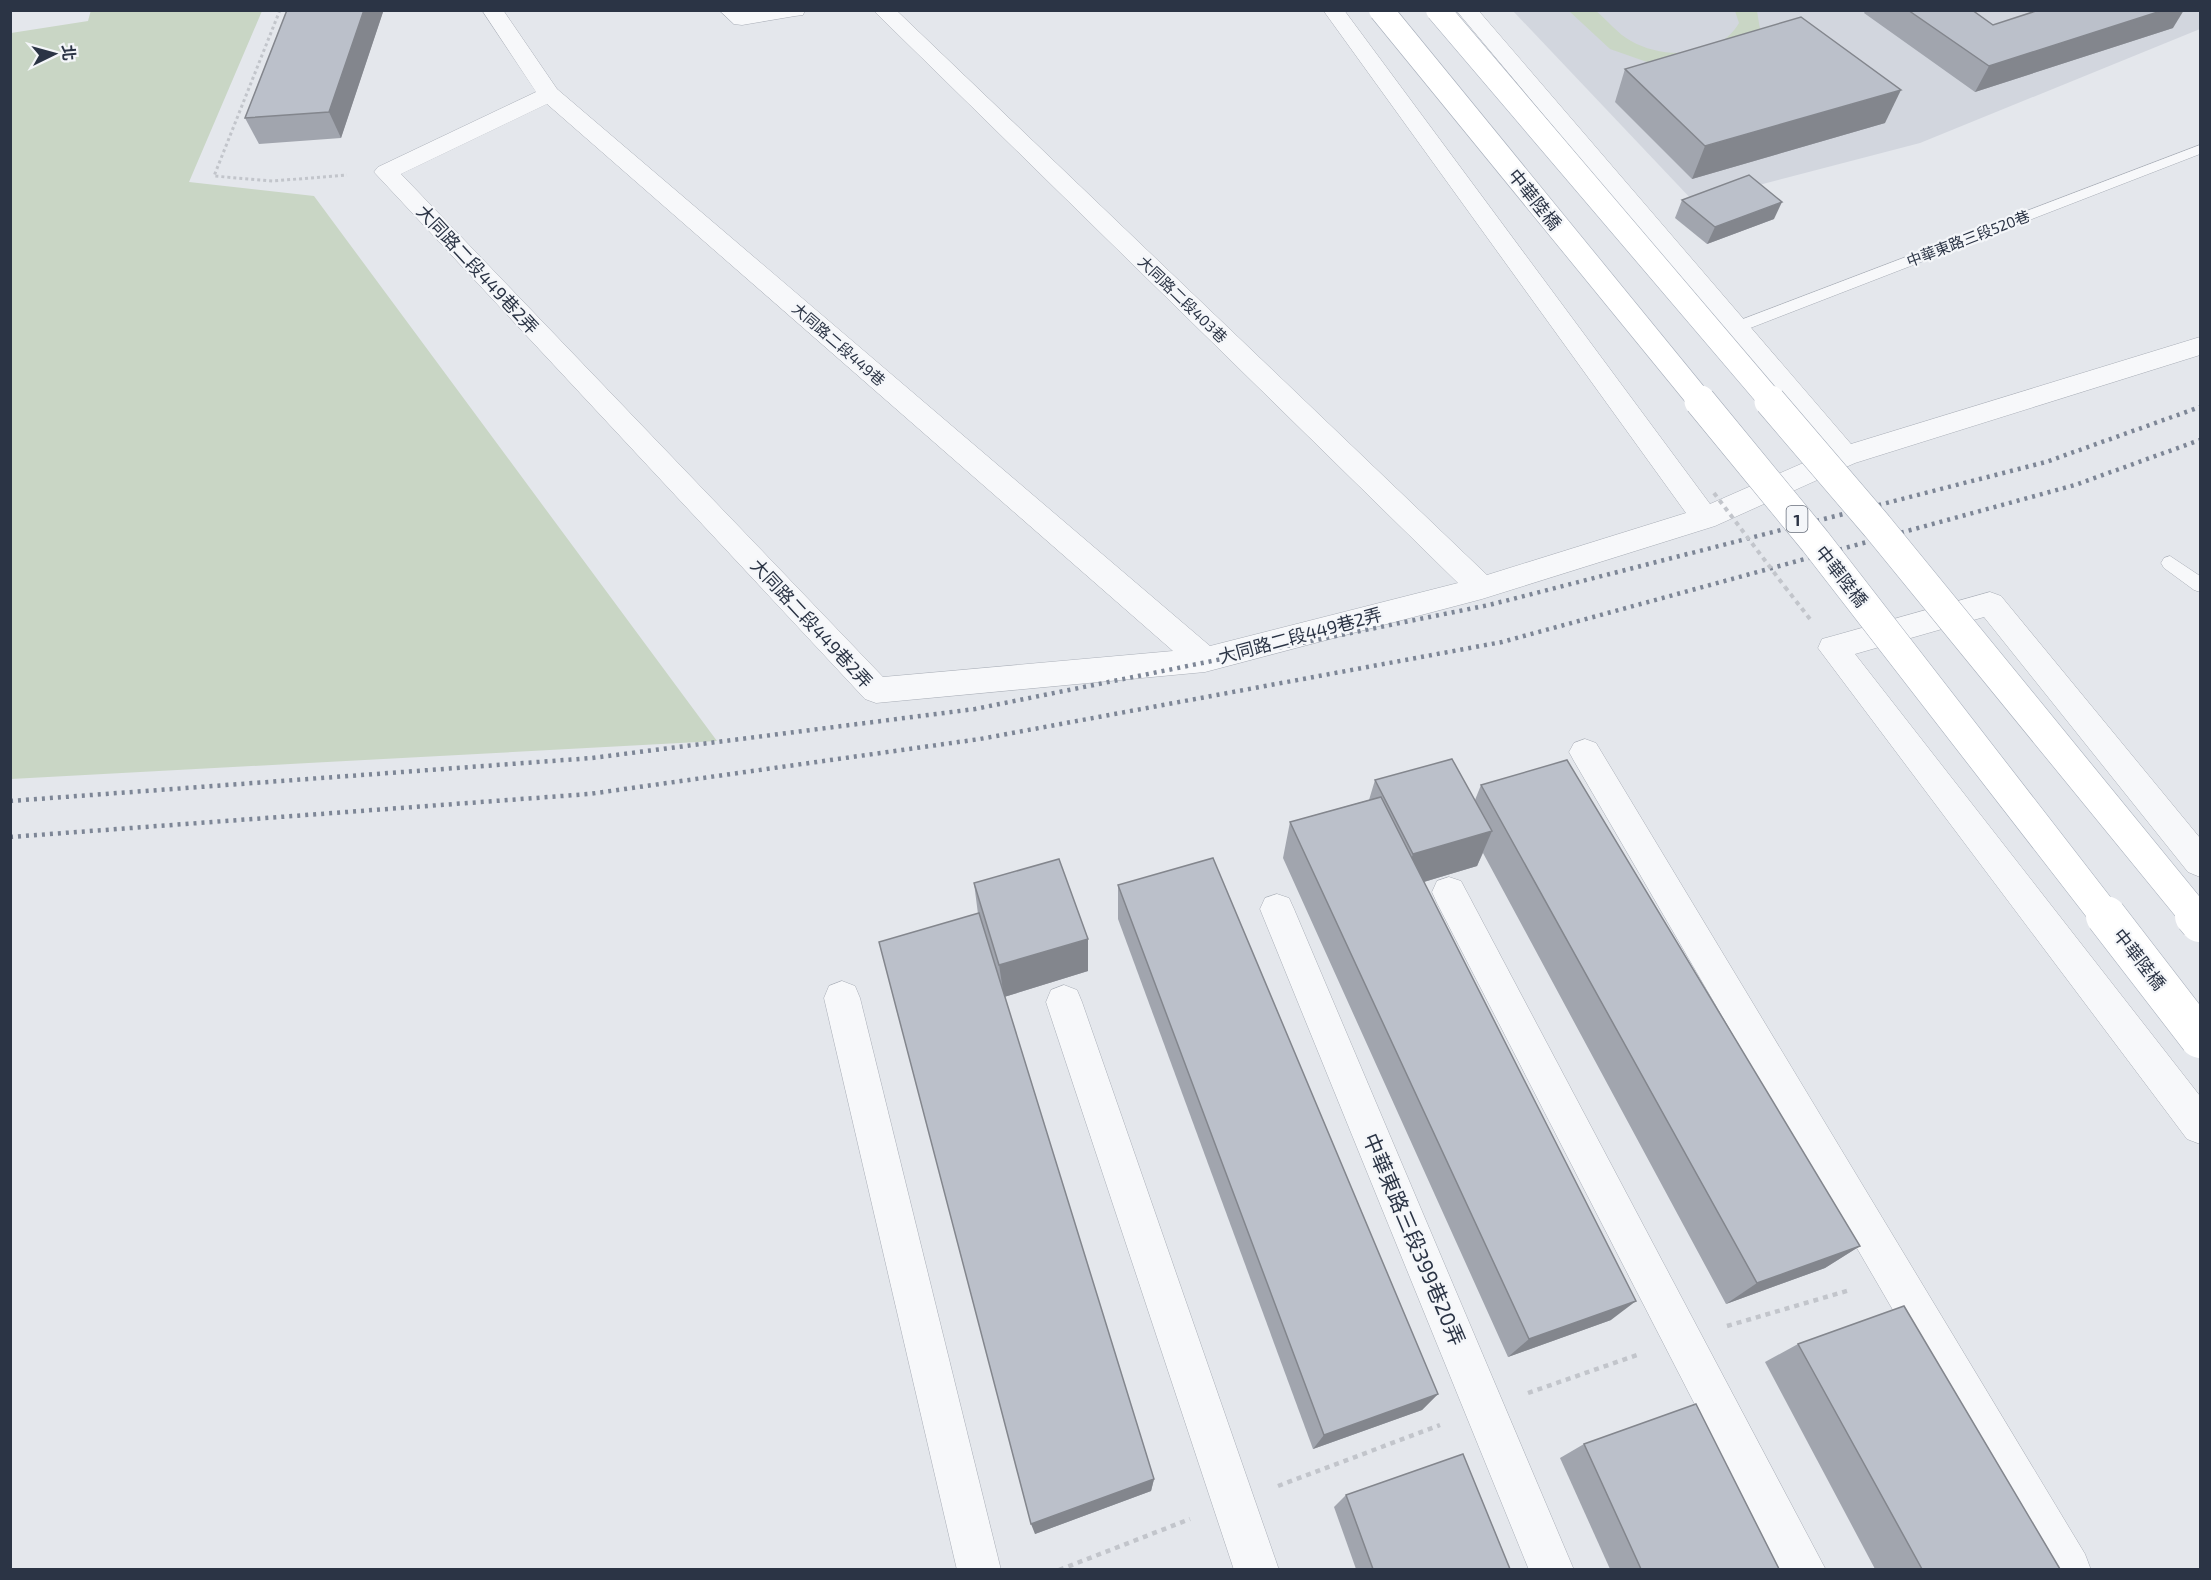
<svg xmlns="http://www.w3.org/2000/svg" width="2211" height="1580" font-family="'Exo 2','Noto Sans TC',sans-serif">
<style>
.built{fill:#d2d6de}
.green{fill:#c9d6c5}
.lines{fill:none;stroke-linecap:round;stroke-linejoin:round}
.service-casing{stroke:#a9aeb7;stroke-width:1}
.minor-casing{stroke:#a9aeb7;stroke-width:1}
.path-far2{stroke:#c2c5cb;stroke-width:3;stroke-dasharray:3 3;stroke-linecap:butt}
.path-far1{stroke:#c2c5cb;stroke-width:4;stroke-dasharray:4.5 4.5;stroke-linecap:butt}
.path{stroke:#c2c5cb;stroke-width:4.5;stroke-dasharray:5 5;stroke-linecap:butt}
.service{fill:#f7f8fa;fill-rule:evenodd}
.minor{fill:#f7f8fa;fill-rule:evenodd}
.rail{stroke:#7d8696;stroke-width:4.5;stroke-dasharray:3 5;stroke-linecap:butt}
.primary-bridge-far2-casing{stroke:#a3abb8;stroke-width:25;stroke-linecap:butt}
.primary-bridge-far1-casing{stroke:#a3abb8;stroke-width:32;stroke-linecap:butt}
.primary-bridge-casing{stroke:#a3abb8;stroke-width:41;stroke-linecap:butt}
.path-bridge{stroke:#c2c5cb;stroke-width:4;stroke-dasharray:4.5 4.5;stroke-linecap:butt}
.primary-bridge-far2{stroke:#fff;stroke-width:24}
.primary-bridge-far1{stroke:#fff;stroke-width:31}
.primary-bridge{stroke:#fff;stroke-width:40}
.wall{fill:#a1a5ae}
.shaded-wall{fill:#83868d}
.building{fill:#bbc0ca;stroke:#83868d;stroke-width:1.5}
.labels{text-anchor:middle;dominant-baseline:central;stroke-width:4.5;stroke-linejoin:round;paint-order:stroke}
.far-street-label{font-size:15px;fill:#2b3445;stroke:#f4f6f9}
.shield{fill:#f4f6f9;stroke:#676e7b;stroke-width:1.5}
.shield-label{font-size:16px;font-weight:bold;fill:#2b3445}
.street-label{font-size:18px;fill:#2b3445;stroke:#f4f6f9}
.near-street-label{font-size:21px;fill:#2b3445;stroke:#f4f6f9}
</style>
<rect width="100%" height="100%" fill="#e4e7ec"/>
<!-- built -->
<polygon class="built" points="2200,10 2200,29 1920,143 1694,202 1513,11"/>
<!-- green -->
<g class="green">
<polygon points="91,10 262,11 189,182 314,196 717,741 11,779 11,33 88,21"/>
<path d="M1569,11H1596C1607,20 1618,34 1631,41C1664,60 1719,58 1739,23L1735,11H1757L1760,29L1753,45L1691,66L1647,62L1610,49Z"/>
</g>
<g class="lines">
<!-- service casing -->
<g class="service-casing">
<g id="service">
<polygon points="2200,145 2200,154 1740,332 1730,332 1727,328 1730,324"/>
<polygon points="2170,556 2200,576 2200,592 2194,590 2164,568 2161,563 2164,558"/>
</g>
</g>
<!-- minor casing -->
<g class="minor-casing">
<g id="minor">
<path d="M482,10H503L557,89L1210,646L1458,583L873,10H896L1487,575L1686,513L1323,10H1344L1710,504L1826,453L1456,10H1478L1851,444L2200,337V355L1855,463L1715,526L1482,599L1205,672L876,703L865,699L374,172L378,167L536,92ZM547,104L1173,651L883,677L401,174Z"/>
<polygon points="719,10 805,10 803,15 795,16 742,25 734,24"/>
<polygon points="1990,592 2001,596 2200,838 2200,877 2188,872 1984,617 1855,654 2200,1096 2200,1144 2187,1139 1818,648 1822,639 1833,636"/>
<polygon points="1585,739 1596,743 2085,1554 2091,1570 2044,1570 1574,761 1569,752 1574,743"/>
<polygon points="1449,877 1461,881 1826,1570 1780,1570 1437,903 1432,892 1437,881"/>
<polygon points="1277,894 1289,898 1294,909 1574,1570 1529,1570 1260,909 1265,898"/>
<polygon points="842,981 855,986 860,998 1001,1570 957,1570 824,998 829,986"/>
<polygon points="1064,985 1077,990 1082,1002 1279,1570 1234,1570 1046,1002 1051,990"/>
</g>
</g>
<!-- path-far2 -->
<polyline class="path-far2" points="280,10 214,176 273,181 347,175"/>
<!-- path-far1 -->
<polyline class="path-far1" points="1785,587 1810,619"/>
<!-- path -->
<g class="path">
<polyline points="1727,1326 1850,1290"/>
<polyline points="1528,1393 1637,1355"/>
<polyline points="1278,1486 1440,1425"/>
<polyline points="1059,1570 1190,1519"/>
</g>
<!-- service -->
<use href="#service" class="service"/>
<!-- minor -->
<use href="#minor" class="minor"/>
<!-- rail -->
<g class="rail">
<polyline points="10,801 592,758 975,709 1489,605 2046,462 2200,407"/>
<polyline points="10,837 589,794 980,739 1502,642 2075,485 2200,440"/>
</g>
<!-- primary-bridge-far2 casing -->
<g class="primary-bridge-far2-casing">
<g id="primary-bridge-far2">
<polyline points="1381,10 1701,402"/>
<polyline points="1438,10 1772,402"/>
</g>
</g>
<!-- primary-bridge-far1 casing -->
<g class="primary-bridge-far1-casing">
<g id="primary-bridge-far1">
<polyline points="1700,401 1815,541 2107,918"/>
<polyline points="1770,401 1877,526 2197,918"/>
</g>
</g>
<!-- primary-bridge casing -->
<g class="primary-bridge-casing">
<g id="primary-bridge">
<polyline points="2106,916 2200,1038"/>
<polyline points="2195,916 2200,922"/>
</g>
</g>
<!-- path-bridge -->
<polyline class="path-bridge" points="1714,493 1785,587"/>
<!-- primary-bridge-far2 -->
<use href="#primary-bridge-far2" class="primary-bridge-far2"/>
<!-- primary-bridge-far1 -->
<use href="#primary-bridge-far1" class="primary-bridge-far1"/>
<!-- primary-bridge -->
<use href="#primary-bridge" class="primary-bridge"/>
</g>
<!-- wall -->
<g class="wall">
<polygon points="1866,10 1972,10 1993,25 2173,28 1975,92 1864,13"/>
<polygon points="383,12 341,138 259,144 245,118"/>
<polygon points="1625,69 1885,123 1692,179 1615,102"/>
<polygon points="1682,200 1774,219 1707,244 1675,218"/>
<polygon points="1375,780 1475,800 1481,785 1860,1246 1825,1268 1726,1304 1483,853 1477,866 1424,882 1611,1320 1508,1357 1283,858 1290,822 1369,800"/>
<polygon points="974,883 1088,971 1004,997 1154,1479 1151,1491 1035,1534 978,914"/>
<polygon points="1118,885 1438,1394 1422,1410 1313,1449 1118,919"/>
<polygon points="1798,1344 2060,1569 1875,1569 1765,1362"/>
<polygon points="1584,1444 1779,1569 1610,1569 1560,1458"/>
<polygon points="1346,1495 1510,1569 1356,1569 1334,1507"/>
</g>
<!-- shaded-wall -->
<g class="shaded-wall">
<polygon points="364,10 382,10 383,12 341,138 329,112"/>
<polygon points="2164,10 2184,10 2173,28 1975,92 1989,66"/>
<polygon points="1901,90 1885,123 1692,179 1705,146"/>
<polygon points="1782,202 1774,219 1707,244 1715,227"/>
<polygon points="1492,831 1477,866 1400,889 1413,854"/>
<polygon points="1088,939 1088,971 1004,997 999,965"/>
<polygon points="1860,1246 1825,1268 1726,1304 1757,1283"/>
<polygon points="1636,1301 1611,1320 1508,1357 1529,1339"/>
<polygon points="1438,1394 1422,1410 1313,1449 1324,1435"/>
<polygon points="1154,1479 1151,1491 1035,1534 1031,1524"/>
</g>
<!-- building -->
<g class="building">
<polygon points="287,10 364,10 329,112 245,118"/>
<polygon points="1908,10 1972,10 1993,25 2039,10 2164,10 1989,66"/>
<polygon points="1801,17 1901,90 1705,146 1625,69"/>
<polygon points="1749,175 1782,202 1715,227 1682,200"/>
<polygon points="1452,759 1492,831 1413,854 1375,780"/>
<polygon points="1567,760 1860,1246 1757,1283 1481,785"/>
<polygon points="1381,797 1636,1301 1529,1339 1290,822"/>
<polygon points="1213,858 1438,1394 1324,1435 1118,885"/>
<polygon points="1059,859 1088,939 999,965 974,883"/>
<polygon points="979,913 1154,1479 1031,1524 879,942"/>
<polygon points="1904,1306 2060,1569 1922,1569 1798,1344"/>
<polygon points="1696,1404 1779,1569 1641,1569 1584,1444"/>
<polygon points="1463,1454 1510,1569 1373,1569 1346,1495"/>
</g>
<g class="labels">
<!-- far-street labels -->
<g class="far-street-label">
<text transform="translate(1968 238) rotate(-21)">中華東路三段520巷</text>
<text transform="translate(1183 299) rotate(44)">大同路二段403巷</text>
<text transform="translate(839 344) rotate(41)">大同路二段449巷</text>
</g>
<!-- shield labels -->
<rect class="shield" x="1786.5" y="506" width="21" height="26" rx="4.5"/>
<g class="shield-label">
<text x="1797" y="519">1</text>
</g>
<!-- street labels -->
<g class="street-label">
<text transform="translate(1535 199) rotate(51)">中華陸橋</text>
<text transform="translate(478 269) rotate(47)">大同路二段449巷2弄</text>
<text transform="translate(1842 576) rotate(52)">中華陸橋</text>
<text transform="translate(812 623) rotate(47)">大同路二段449巷2弄</text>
<text transform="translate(1300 635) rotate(-15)">大同路二段449巷2弄</text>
<text transform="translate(2140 959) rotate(52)">中華陸橋</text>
</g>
<!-- near-street labels -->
<g class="near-street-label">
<text transform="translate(1415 1239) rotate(67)">中華東路三段399巷20弄</text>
</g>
</g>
<!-- border -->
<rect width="2211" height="1580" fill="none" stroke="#2b3445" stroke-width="24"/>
<!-- north arrow -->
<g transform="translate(54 54) rotate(85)" stroke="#f4f6f9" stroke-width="4.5" paint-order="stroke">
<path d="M0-4.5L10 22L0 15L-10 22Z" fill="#2b3445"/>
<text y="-9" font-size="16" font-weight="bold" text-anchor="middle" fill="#2b3445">北</text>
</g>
</svg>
